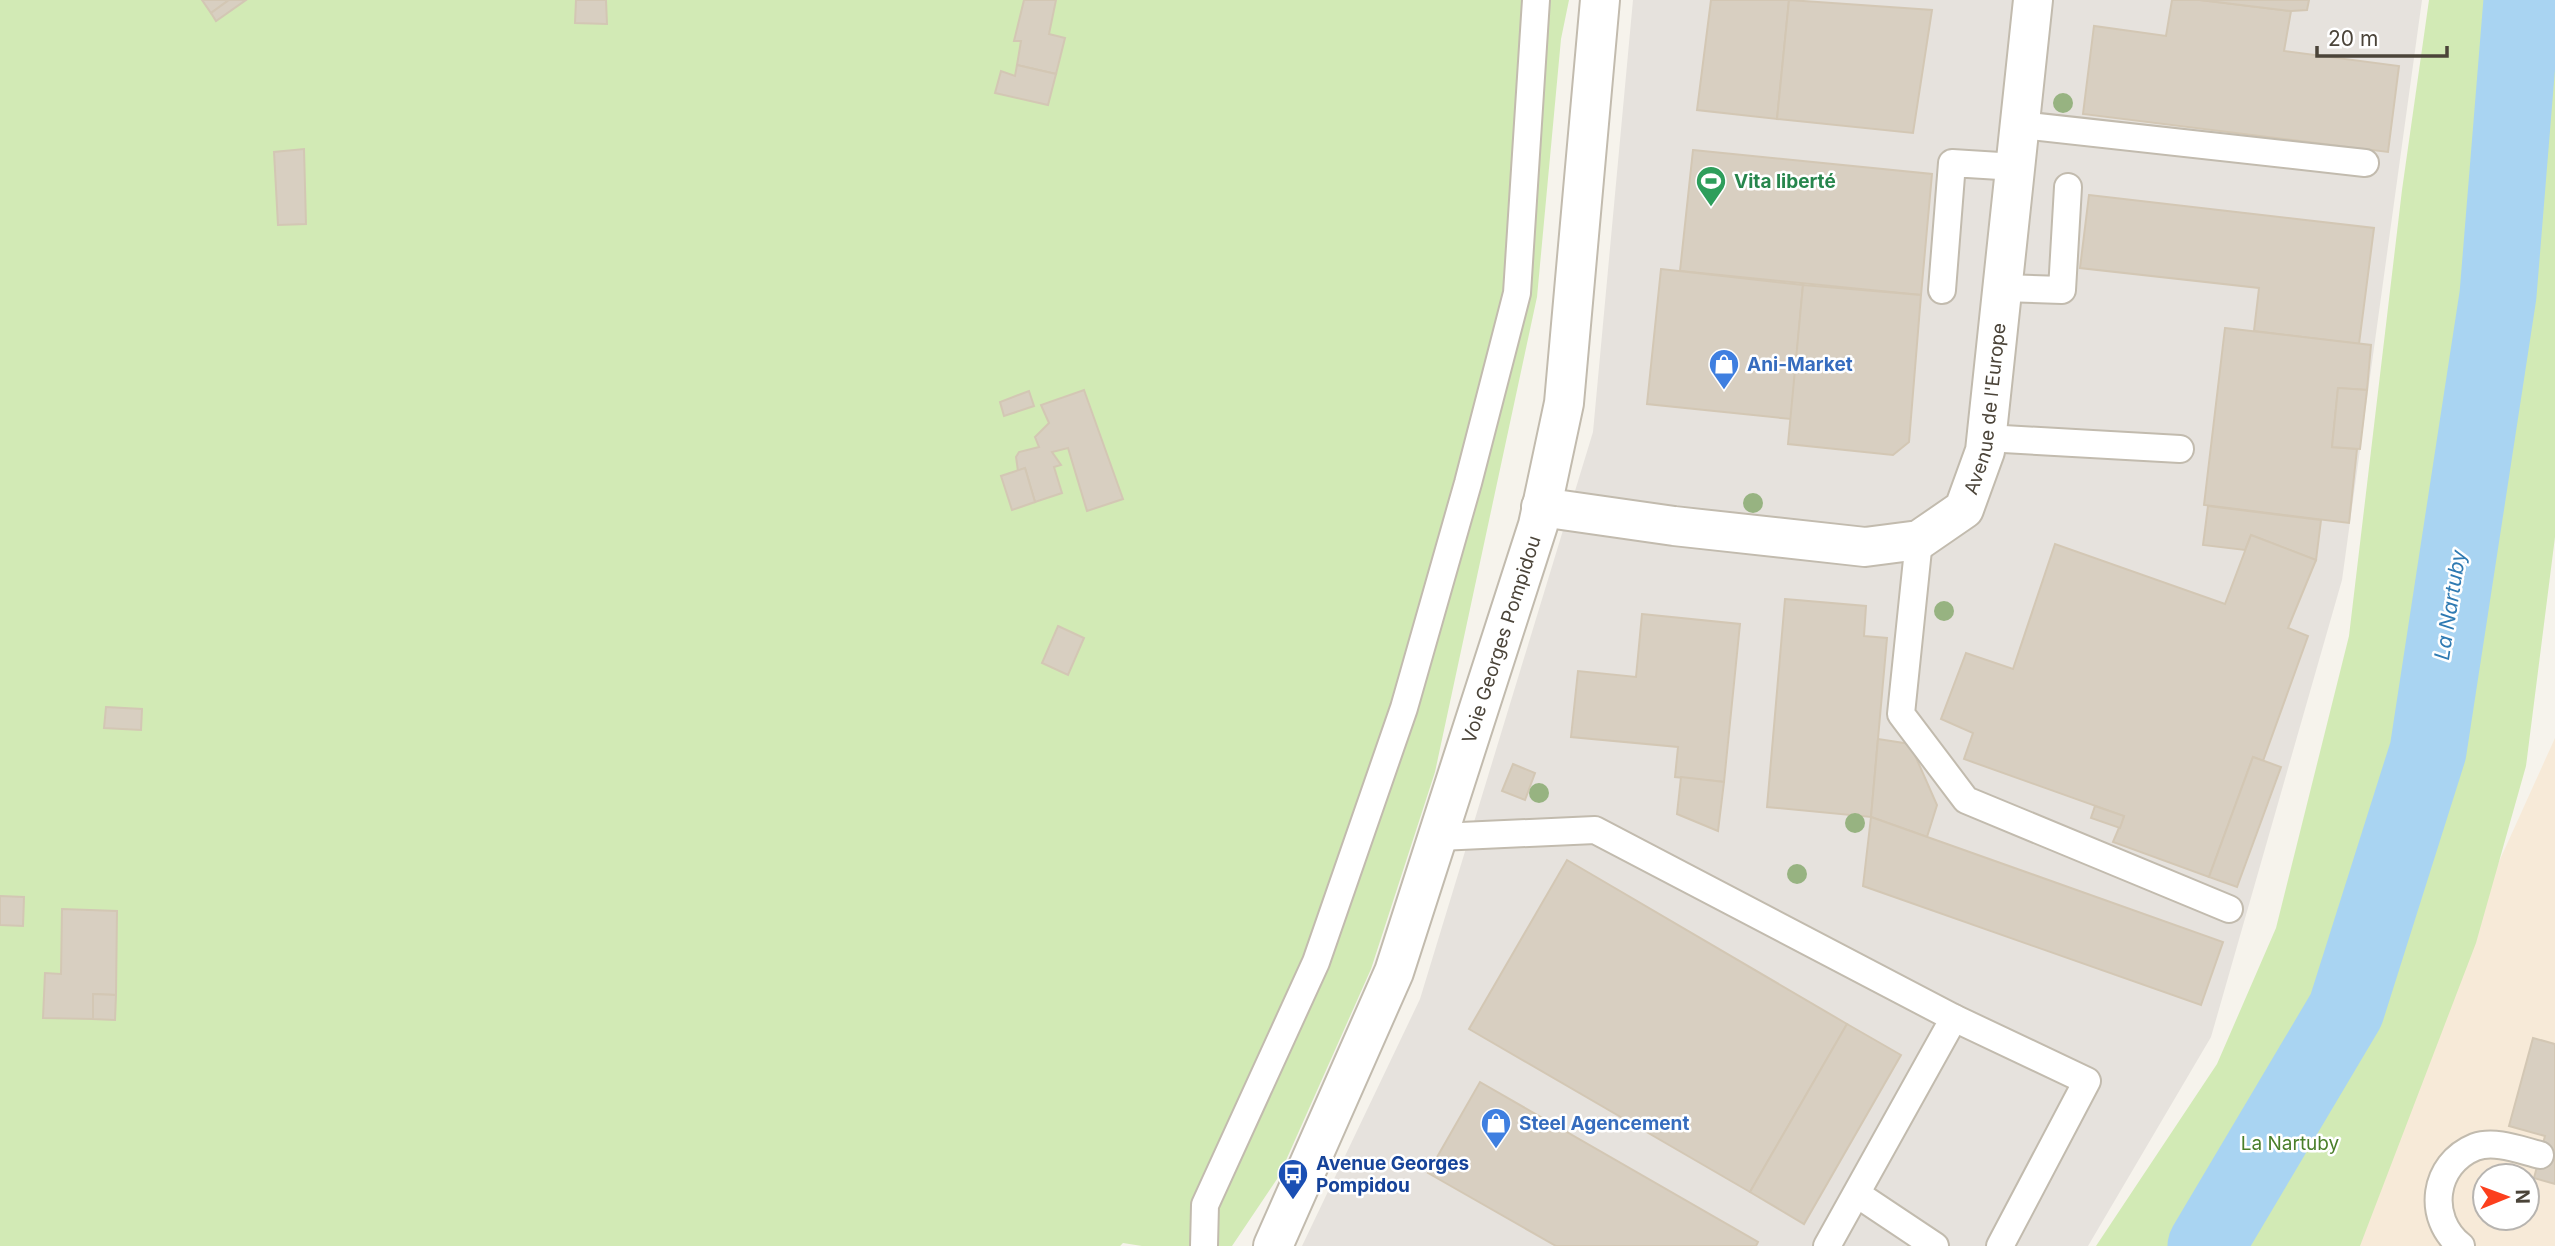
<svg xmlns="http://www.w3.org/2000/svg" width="2555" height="1246" font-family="Inter,sans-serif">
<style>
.commercial{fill:#f7ead8;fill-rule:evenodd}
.industrial{fill:#e6e2dd}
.green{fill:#d2eab5}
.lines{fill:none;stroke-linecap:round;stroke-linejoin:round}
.river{stroke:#a9d4f2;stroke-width:77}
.building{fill:#d8cfc1;stroke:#d3c7b4;stroke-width:2}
.service-casing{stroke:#c2bbae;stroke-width:30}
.minor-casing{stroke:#c2bbae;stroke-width:42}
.tertiary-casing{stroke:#c2bbae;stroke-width:42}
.service{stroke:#fff;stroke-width:26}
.minor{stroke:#fff;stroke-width:38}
.tertiary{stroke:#fff;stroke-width:38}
.tree{fill:#97b381}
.labels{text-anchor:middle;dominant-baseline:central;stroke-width:5;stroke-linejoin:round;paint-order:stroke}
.leisure-label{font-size:19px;font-weight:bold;fill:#27864d;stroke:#fff;text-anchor:start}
.shop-label{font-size:19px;font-weight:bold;fill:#366cbe;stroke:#fff;text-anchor:start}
.street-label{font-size:19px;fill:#4b4439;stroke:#fff}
.park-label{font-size:19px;fill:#4a7f2a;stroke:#fff}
.transit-label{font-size:19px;font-weight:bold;fill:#164399;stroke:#fff;text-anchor:start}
.water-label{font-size:21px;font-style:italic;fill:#2e7ab2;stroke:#fff}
</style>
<rect width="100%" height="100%" fill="#f6f3ec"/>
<!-- commercial -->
<path class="commercial" d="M2555,738V1246H2325ZM2485,1176H2527V1218H2485Z"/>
<!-- industrial -->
<polygon class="industrial" points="1633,0 2422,0 2342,580 2211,1037 2088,1246 1302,1246 1420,999 1593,432"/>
<!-- green -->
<g class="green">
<polygon points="0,0 1569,0 1561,39 1537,297 1435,772 1371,969 1279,1176 1232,1246 1142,1246 1123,1243 1120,1246 0,1246"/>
<polygon points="2429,0 2555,0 2555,537 2526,766 2476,943 2360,1246 2096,1246 2217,1064 2276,928 2349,636 2402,190"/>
</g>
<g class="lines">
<!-- river -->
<polyline class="river" points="2206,1246 2346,1010 2428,751 2498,295 2522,0"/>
</g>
<!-- building -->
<g class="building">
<polygon points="202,0 229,0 211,13"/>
<polygon points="229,0 246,0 216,21 211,13"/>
<polygon points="576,0 606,0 607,24 575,23"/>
<polygon points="1024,0 1056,0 1049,34 1065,38 1056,74 1017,65 1021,41 1014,41"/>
<polygon points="1711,0 1789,0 1777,119 1697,110"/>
<polygon points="1789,0 1932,10 1913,133 1777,119"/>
<polygon points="2172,0 2200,0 2291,11 2284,51 2399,66 2388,152 2083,114 2094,26 2166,36"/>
<polygon points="2200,0 2309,0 2307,10 2291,11"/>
<polygon points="1017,65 1056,74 1048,105 995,93 1001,71 1015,76"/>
<polygon points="304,149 306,224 278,225 274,152"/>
<polygon points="1693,150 1932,174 1921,295 1680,271"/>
<polygon points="2089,195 2374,228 2359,344 2254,331 2259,288 2080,268"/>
<polygon points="1661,269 1803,285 1791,419 1647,404"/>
<polygon points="1803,285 1921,295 1909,442 1893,455 1788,444"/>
<polygon points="2225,328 2371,345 2367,390 2338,388 2332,447 2357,449 2349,523 2204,505"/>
<polygon points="2338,388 2367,390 2360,449 2332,447"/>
<polygon points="1084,390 1123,499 1087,511 1068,448 1052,452 1061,465 1054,467 1062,493 1035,502 1025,468 1018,471 1016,457 1019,452 1039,447 1035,437 1049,423 1041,405"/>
<polygon points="1029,391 1034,406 1004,416 1000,402"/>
<polygon points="1025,468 1035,502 1012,510 1001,476"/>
<polygon points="2208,506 2321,520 2316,560 2251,535 2245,550 2203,545"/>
<polygon points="2251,535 2316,560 2288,628 2308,636 2263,761 2253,757 2209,877 2113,842 2124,816 1964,759 1973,733 1941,719 1966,653 2013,669 2055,544 2225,604"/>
<polygon points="1785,599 1866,606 1864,636 1887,638 1871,817 1767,807"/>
<polygon points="1642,614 1740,624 1724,782 1675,777 1678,747 1571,737 1578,671 1636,677"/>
<polygon points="1058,626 1084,638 1068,675 1042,663"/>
<polygon points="106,707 142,709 141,730 104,728"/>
<polygon points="1878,739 1910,744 1937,805 1927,837 1871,817"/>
<polygon points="2253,757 2281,767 2237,887 2209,877"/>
<polygon points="1513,764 1535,773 1525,800 1502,791"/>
<polygon points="1681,777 1724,782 1718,831 1677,814"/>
<polygon points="2095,806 2124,816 2120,828 2091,818"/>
<polygon points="1871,817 2223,942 2201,1005 1863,886"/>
<polygon points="1567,860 1847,1024 1750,1192 1469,1029"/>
<polygon points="0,896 24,897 23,926 0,925"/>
<polygon points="62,909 117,911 116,995 93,994 93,1019 43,1018 45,973 61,974"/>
<polygon points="93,994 116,995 115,1020 93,1019"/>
<polygon points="1847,1024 1901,1055 1804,1224 1750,1192"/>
<polygon points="2533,1038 2555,1044 2555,1184 2534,1178 2545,1136 2509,1126"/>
<polygon points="1480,1082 1758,1242 1756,1246 1556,1246 1428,1173"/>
</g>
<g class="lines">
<!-- service casing -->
<g class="service-casing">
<g id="service">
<polyline points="2021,125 2365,163"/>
<polyline points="2003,288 2062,290 2068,187"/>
<polyline points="1942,290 1952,163 2016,167"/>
<polyline points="1986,438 2180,449"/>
<polyline points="1919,540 1901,714 1966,800 2229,909"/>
<polyline points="1439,837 1595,830 1954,1018 1827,1246"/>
<polyline points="1954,1018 2087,1081 2000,1246"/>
<polyline points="1857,1194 1935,1246"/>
<polyline points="1204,1246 1205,1205 1316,962 1404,708 1468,483 1517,293 1536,0"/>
<path d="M2461,1246C2426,1218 2433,1164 2475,1147C2495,1140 2520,1150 2540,1155"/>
</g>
</g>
<!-- minor casing -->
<g class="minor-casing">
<g id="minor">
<path id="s1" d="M1541,507L1674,526L1865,547L1919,540L1964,509L1985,451L2033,0"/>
</g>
</g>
<!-- tertiary casing -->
<g class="tertiary-casing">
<g id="tertiary">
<path id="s2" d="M1273,1246L1394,972L1538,525L1564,403L1600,0"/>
</g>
</g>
<!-- service -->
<use href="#service" class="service"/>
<!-- minor -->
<use href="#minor" class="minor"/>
<!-- tertiary -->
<use href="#tertiary" class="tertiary"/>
</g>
<!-- trees -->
<g class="tree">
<circle cx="2063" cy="103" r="10"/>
<circle cx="1753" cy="503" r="10"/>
<circle cx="1944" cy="611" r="10"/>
<circle cx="1539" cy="793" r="10"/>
<circle cx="1855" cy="823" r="10"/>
<circle cx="1797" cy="874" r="10"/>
</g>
<!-- icons -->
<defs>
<g id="stadium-pin" transform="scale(1.575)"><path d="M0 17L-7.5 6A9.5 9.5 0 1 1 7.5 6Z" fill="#2e9e5b" stroke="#fff"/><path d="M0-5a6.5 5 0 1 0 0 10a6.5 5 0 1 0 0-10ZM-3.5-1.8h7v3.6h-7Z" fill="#fff"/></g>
<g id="shop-pin" transform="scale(1.575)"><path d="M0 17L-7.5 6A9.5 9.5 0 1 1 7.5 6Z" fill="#3f7fe0" stroke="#fff"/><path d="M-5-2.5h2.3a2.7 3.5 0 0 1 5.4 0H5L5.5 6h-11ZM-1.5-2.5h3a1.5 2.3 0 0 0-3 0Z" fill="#fff"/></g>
<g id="bus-pin" transform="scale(1.575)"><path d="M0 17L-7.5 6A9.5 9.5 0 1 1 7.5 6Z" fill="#1a4fb4" stroke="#fff"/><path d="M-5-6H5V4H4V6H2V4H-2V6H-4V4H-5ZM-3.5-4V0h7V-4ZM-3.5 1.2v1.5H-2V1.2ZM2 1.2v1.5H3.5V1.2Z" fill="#fff"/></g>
</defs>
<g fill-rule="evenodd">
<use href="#stadium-pin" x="1711" y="181"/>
<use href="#shop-pin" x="1724" y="364"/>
<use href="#shop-pin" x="1496" y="1123"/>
<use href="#bus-pin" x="1293" y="1174"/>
</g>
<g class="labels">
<!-- leisure labels -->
<g class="leisure-label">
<text x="1734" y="181">Vita liberté</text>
</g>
<!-- shop labels -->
<g class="shop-label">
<text x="1747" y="364">Ani-Market</text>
<text x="1519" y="1123">Steel Agencement</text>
</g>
<!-- street labels -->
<g class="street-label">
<text stroke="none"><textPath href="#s1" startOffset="539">Avenue de l'Europe</textPath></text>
<text stroke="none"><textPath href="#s2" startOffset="649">Voie Georges Pompidou</textPath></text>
</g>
<!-- park labels -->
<g class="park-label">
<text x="2290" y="1143">La Nartuby</text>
</g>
<!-- transit labels -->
<g class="transit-label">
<text x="1316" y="1163">Avenue Georges<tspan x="1316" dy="22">Pompidou</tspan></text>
</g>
<!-- water labels -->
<g class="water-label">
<text transform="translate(2450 605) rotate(-81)">La Nartuby</text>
</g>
</g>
<!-- north arrow -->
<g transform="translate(2506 1197) rotate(89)"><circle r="33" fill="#ffffff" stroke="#b7b4b0" stroke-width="2"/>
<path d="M0-5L12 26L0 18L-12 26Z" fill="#fc3f1d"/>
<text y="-10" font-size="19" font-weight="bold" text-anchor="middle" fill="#4b4439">N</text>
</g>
<!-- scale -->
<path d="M2317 46v10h130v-10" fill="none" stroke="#4b4439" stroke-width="3.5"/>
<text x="2328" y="46" font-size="21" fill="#4b4439" stroke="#ffffff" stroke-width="5" paint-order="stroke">20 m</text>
</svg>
